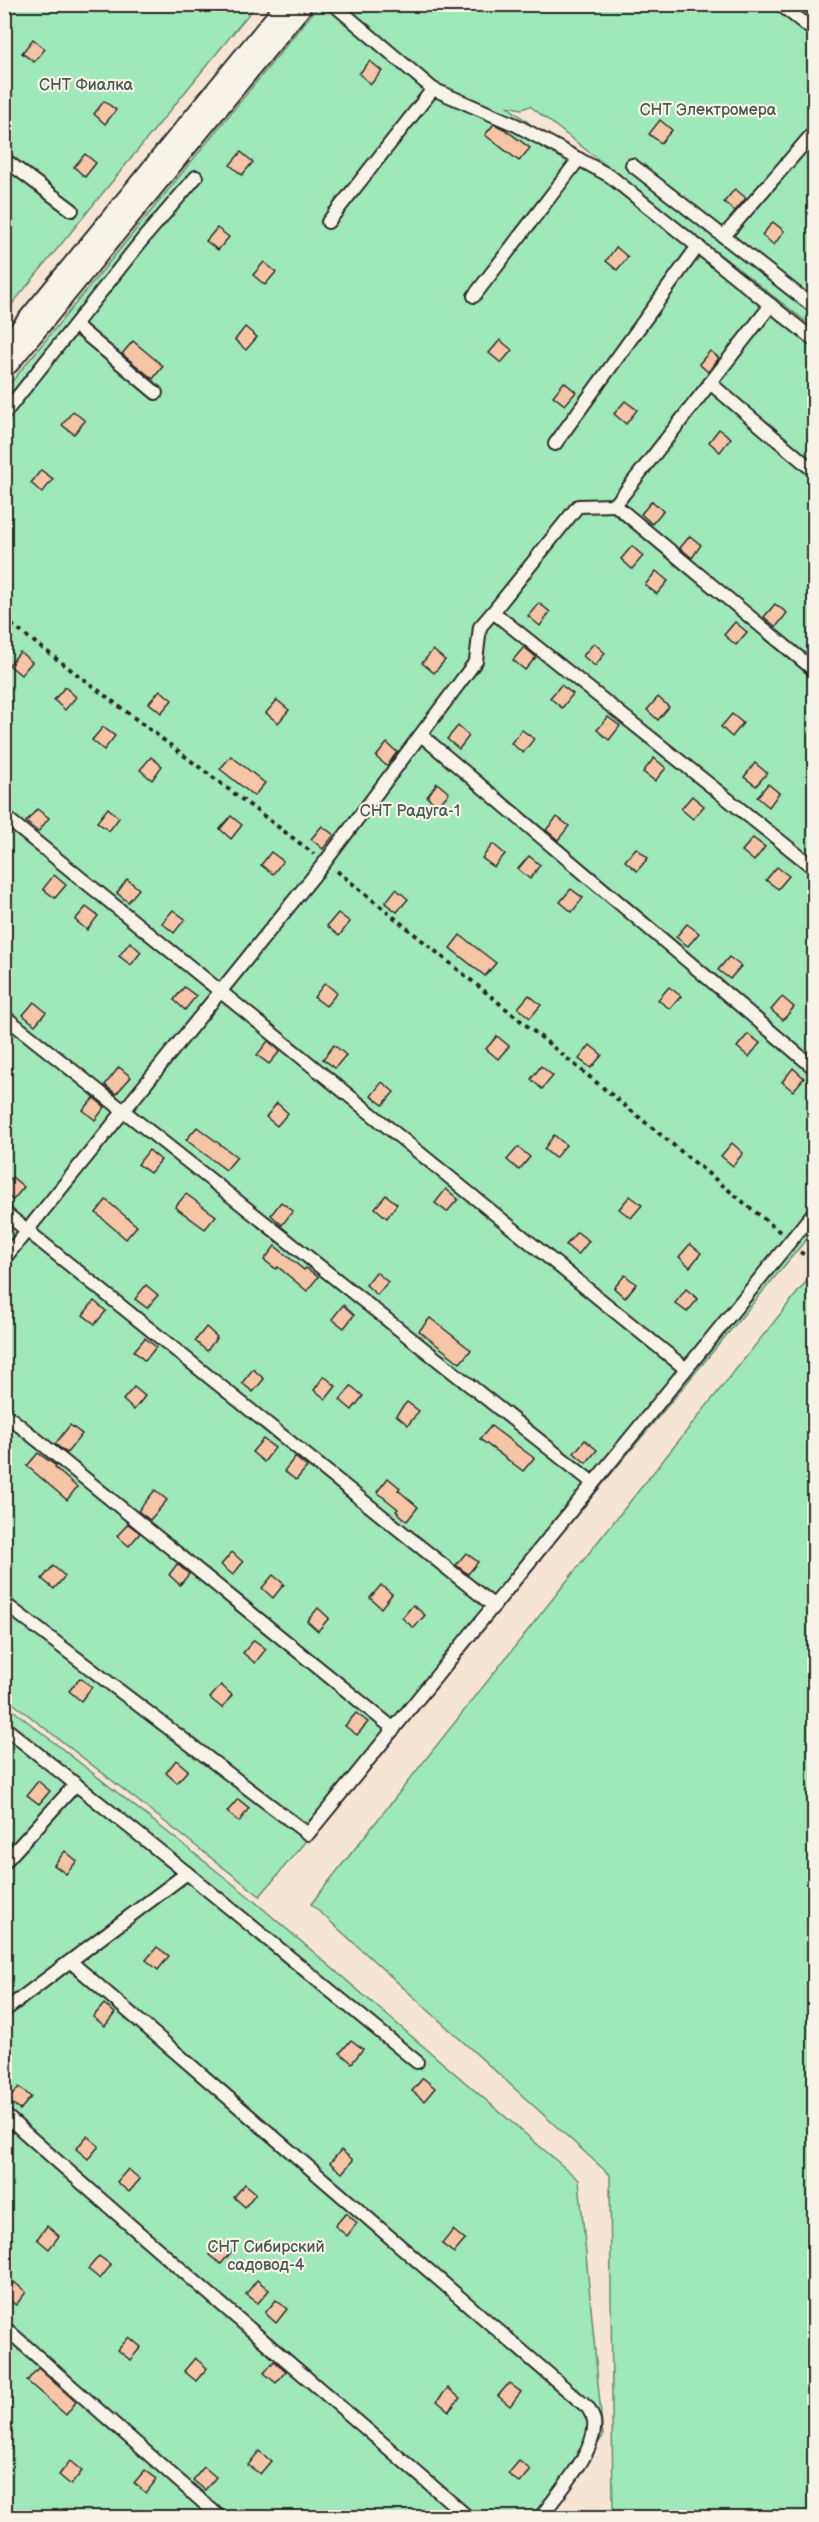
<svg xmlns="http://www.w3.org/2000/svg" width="819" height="2522" font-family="'Balsamiq Sans',sans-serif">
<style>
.green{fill:#9fe8b8;stroke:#658a72;stroke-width:1.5}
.building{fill:#f6c5a6;stroke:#2b2b2b;stroke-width:1.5}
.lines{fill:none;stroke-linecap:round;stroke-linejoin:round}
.lane-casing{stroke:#2b2b2b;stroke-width:16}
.secondary-casing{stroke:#2b2b2b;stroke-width:36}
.path{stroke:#2b2b2b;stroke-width:4;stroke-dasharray:4.5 4.5;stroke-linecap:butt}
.lane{stroke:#f7f3e8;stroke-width:12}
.secondary{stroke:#f7f3e8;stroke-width:32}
.labels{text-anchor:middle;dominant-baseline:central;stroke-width:4.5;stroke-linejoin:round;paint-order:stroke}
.park-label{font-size:16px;fill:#485a4e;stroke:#f7f3e8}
</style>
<rect width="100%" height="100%" fill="#f7e5d4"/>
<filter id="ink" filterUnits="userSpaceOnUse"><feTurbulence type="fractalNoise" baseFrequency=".0167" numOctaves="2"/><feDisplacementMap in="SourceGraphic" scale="12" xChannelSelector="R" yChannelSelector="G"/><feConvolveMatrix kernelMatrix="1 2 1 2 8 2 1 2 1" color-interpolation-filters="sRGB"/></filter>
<g filter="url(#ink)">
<!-- green -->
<g class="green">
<polygon points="5,5 256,5 5,313"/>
<polygon points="319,5 814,5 814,328 530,106 522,109 507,106 814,344 814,1230 260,1896 5,1697 4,391"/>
<polygon points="814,1272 814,2517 613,2517 610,2175 311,1904 608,1529"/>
<polygon points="4,1703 247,1895 579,2180 603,2436 547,2517 5,2517"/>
</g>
<!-- building -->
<g class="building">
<polygon points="33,39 45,49 34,62 22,53"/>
<polygon points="370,61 382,71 371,84 359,74"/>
<polygon points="104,101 116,110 105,124 94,114"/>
<polygon points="660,120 672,130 661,143 649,134"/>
<polygon points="494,124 504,129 530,148 519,161 485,135"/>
<polygon points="241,152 253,162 242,175 230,165"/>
<polygon points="85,154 96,163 85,177 74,167"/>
<polygon points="735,189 746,198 735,211 724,202"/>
<polygon points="773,222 784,231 774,245 762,235"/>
<polygon points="217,228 229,237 218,250 206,241"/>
<polygon points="616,247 628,257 617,270 606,261"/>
<polygon points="264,262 276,272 265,285 253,275"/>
<polygon points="245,327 257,337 246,350 235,340"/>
<polygon points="500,340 512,350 501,363 489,353"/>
<polygon points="133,341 163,366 153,379 122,354"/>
<polygon points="710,351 719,358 708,372 699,364"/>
<polygon points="564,382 576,392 565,405 553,396"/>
<polygon points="625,401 637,410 626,424 614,414"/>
<polygon points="73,411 85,421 74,434 62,425"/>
<polygon points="719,429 731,438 720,452 709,442"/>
<polygon points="41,470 53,479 42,493 31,483"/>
<polygon points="652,501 663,511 652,524 641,514"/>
<polygon points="690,536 701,545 692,558 680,548"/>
<polygon points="632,546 643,556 632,569 621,559"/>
<polygon points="656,571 668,581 657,594 645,585"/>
<polygon points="539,603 550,612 540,626 528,616"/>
<polygon points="775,604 787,613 776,627 764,617"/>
<polygon points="735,622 747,632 736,645 724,635"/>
<polygon points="594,643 605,653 595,666 583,656"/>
<polygon points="524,647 536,657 525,670 513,660"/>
<polygon points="433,650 445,660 434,673 422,663"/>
<polygon points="20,652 32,662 21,675 9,665"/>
<polygon points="561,685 573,694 562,708 550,698"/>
<polygon points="65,687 76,697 65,710 54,700"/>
<polygon points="160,690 172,700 161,713 149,703"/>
<polygon points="658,697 669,707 658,720 647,710"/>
<polygon points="277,700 289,710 278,723 266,713"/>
<polygon points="732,714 743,723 732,737 721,727"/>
<polygon points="608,717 620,726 609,740 597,730"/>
<polygon points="458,726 469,736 459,749 447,739"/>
<polygon points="103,727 115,736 104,750 92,740"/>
<polygon points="522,730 534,739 523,753 511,743"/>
<polygon points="387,743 397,752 387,766 376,757"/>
<polygon points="231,756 265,783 254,796 220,769"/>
<polygon points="151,757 162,766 152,780 140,770"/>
<polygon points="654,758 666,768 655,781 643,772"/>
<polygon points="755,763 767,773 756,786 744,777"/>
<polygon points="437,783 449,793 438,806 427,797"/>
<polygon points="768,784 779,793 769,807 757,797"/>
<polygon points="692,796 704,806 693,819 681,809"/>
<polygon points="108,808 119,818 109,831 97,822"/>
<polygon points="37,809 49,818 38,832 26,822"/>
<polygon points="231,816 242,825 231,839 220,829"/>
<polygon points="557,817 569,826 558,840 546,830"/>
<polygon points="322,826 334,835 323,849 311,839"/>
<polygon points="753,838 765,847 754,861 742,851"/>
<polygon points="493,844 505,854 494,867 482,858"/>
<polygon points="636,848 648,858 637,871 625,861"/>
<polygon points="271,852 283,861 273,874 261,865"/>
<polygon points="529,856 540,865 530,879 518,869"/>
<polygon points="777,867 789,876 778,889 766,880"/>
<polygon points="54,875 66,885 55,898 43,889"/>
<polygon points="127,879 139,889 128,902 117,893"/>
<polygon points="396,889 408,899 397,912 385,903"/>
<polygon points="571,889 583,898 572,912 560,902"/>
<polygon points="86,907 98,916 87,930 75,920"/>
<polygon points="173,910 185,919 174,933 162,923"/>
<polygon points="338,913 350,922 339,936 327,926"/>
<polygon points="687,924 699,933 688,946 676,937"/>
<polygon points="460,935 496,963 485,976 450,948"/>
<polygon points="130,942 141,952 131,965 119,956"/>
<polygon points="729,957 741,966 730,979 718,970"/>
<polygon points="325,983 337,993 326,1006 314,997"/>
<polygon points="184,987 196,996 185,1010 174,1000"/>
<polygon points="669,987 681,996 670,1009 658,1000"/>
<polygon points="529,995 541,1005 530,1018 518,1008"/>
<polygon points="782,997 794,1007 783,1020 771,1010"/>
<polygon points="34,1002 46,1012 35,1025 23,1015"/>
<polygon points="748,1034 760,1043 749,1057 737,1047"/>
<polygon points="497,1036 509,1046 498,1059 486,1049"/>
<polygon points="268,1041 280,1051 269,1064 257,1055"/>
<polygon points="334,1045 346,1055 335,1068 323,1059"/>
<polygon points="590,1045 602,1055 591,1068 579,1059"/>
<polygon points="541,1066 553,1076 542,1089 531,1079"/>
<polygon points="119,1067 131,1077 116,1094 105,1085"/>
<polygon points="793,1068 804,1078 793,1091 782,1082"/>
<polygon points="382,1082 394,1092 383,1105 371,1096"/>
<polygon points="94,1098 105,1107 95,1120 83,1110"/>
<polygon points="277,1103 288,1113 277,1126 266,1117"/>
<polygon points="197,1127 237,1157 226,1170 186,1140"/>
<polygon points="554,1135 566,1145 555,1158 544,1149"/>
<polygon points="732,1143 743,1153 733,1166 721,1156"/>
<polygon points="518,1147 530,1157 519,1170 507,1160"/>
<polygon points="149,1150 161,1160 150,1173 138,1164"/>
<polygon points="12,1177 24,1187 13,1200 4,1193 4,1186"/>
<polygon points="446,1189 458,1199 447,1212 435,1203"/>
<polygon points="186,1194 216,1216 205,1229 175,1207"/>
<polygon points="386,1195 397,1204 387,1218 375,1208"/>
<polygon points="630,1196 642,1205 631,1218 619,1209"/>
<polygon points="106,1200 137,1226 126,1239 96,1213"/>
<polygon points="281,1202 293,1211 282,1225 271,1215"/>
<polygon points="577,1232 589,1241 578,1255 566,1245"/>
<polygon points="690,1244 701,1253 690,1267 679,1257"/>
<polygon points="275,1246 304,1270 306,1268 318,1277 307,1291 278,1267 276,1269 264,1260"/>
<polygon points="376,1272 388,1282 377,1295 366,1285"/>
<polygon points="625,1275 636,1284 625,1298 614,1288"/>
<polygon points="146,1285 158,1295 147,1308 135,1299"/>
<polygon points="686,1289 698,1299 687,1312 675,1303"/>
<polygon points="94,1301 106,1311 95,1324 83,1315"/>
<polygon points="343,1305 354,1315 344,1328 332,1319"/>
<polygon points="430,1318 471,1350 460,1363 419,1331"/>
<polygon points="206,1327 217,1337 207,1351 195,1341"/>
<polygon points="145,1338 156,1347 145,1361 134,1351"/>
<polygon points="253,1369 264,1379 253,1392 242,1383"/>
<polygon points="324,1376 336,1386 326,1399 314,1390"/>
<polygon points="351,1386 363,1396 352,1410 340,1400"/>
<polygon points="134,1387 145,1396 134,1410 123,1400"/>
<polygon points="407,1402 419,1411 408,1425 396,1415"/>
<polygon points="70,1425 82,1434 67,1453 55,1444"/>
<polygon points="491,1426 534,1458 523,1471 480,1439"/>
<polygon points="263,1439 275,1448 264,1462 252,1452"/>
<polygon points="585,1440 597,1450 586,1463 574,1453"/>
<polygon points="38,1453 56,1466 55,1468 77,1487 67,1500 27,1466"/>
<polygon points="295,1457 307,1467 296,1480 284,1471"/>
<polygon points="388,1478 400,1488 398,1490 418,1507 407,1521 396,1511 398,1509 377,1492"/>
<polygon points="155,1490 167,1500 150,1520 138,1511"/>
<polygon points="128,1524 140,1533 129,1546 117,1536"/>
<polygon points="232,1552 243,1562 233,1575 221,1565"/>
<polygon points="466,1553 478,1562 468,1574 456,1565"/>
<polygon points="177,1564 189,1574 180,1585 169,1575"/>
<polygon points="53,1566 65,1576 54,1589 42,1579"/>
<polygon points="273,1575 284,1584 273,1598 262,1588"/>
<polygon points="381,1585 392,1594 381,1608 370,1598"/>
<polygon points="413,1605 425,1615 414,1628 402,1618"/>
<polygon points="318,1608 329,1618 318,1631 307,1621"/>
<polygon points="254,1640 266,1649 255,1663 243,1653"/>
<polygon points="80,1678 92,1687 81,1701 69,1691"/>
<polygon points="221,1685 232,1695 222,1708 210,1698"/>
<polygon points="356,1713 368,1722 357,1735 345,1726"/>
<polygon points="176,1760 188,1770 177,1783 166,1773"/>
<polygon points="38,1781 50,1791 39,1804 27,1795"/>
<polygon points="238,1799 249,1808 239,1822 227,1812"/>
<polygon points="65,1851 77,1861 66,1874 54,1865"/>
<polygon points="157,1947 169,1956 158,1970 146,1960"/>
<polygon points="104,2004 115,2013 105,2026 93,2017"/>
<polygon points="351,2040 363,2049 352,2063 340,2053"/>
<polygon points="423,2078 435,2088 424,2101 412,2091"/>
<polygon points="19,2087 31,2097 20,2110 8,2100"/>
<polygon points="87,2136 99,2146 88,2159 76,2149"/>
<polygon points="341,2150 353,2160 342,2173 330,2163"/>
<polygon points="128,2169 140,2179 129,2192 117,2182"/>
<polygon points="245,2184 256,2193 245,2207 234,2197"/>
<polygon points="346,2213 357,2223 347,2236 335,2226"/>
<polygon points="47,2226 59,2236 49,2249 37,2239"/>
<polygon points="453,2230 465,2240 454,2253 442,2244"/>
<polygon points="220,2242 232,2251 221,2264 209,2255"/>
<polygon points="99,2256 111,2265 100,2279 88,2269"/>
<polygon points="257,2280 269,2290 258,2303 246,2294"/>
<polygon points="14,2282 26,2292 16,2305 4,2296"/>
<polygon points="276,2300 287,2309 276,2323 265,2313"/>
<polygon points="129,2337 141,2347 130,2360 118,2350"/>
<polygon points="195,2358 207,2368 196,2381 184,2371"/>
<polygon points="274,2361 286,2371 276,2383 264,2373"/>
<polygon points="38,2368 76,2402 66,2415 27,2381"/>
<polygon points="509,2383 521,2392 510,2406 498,2396"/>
<polygon points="448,2388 460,2398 449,2411 437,2401"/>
<polygon points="259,2451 271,2461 260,2474 248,2465"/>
<polygon points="70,2461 82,2471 71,2485 59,2475"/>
<polygon points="519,2461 531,2470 520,2483 508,2474"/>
<polygon points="204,2467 216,2477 205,2490 193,2480"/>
<polygon points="145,2470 157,2479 146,2493 134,2483"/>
</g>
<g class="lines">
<!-- lane casing -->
<g class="lane-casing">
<g id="lane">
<polyline points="333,4 433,89 516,125 610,176 814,340"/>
<polyline points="782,6 814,31"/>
<polyline points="4,159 72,210"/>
<polyline points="632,165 814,307"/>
<polyline points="328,222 433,89"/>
<polyline points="724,236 814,132"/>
<polyline points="474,296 579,159"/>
<polyline points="75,325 156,393"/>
<polyline points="710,383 814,471"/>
<polyline points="4,414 142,240 196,177"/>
<polyline points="555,444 698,246"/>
<polyline points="615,505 814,670"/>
<polyline points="493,612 814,868"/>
<polyline points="421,735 814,1068"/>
<polyline points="4,816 686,1369"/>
<polyline points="4,1016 593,1483"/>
<polyline points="4,1212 494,1606"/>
<polyline points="4,1259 325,862 476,661 480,627 493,612 578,506 615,505 771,305"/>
<polyline points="4,1413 394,1729"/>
<polyline points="4,1603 308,1834 814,1212"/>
<polyline points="4,1727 187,1873 417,2062"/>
<polyline points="4,1863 76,1784"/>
<path d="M71,1962L588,2408C590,2412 593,2416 594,2421C598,2450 557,2494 540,2518"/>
<polyline points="4,2011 187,1873"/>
<path d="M4,2114C157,2251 314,2383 469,2518"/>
<polyline points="4,2327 221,2518"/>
</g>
</g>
<!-- secondary casing -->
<g class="secondary-casing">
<polyline id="secondary" points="4,359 295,4"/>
</g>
<!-- path -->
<g class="path">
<polyline points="4,619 314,854"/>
<polyline points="337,871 780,1232"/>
<polyline points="800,1252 814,1261"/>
</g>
<!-- lane -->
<use href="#lane" class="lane"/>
<!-- secondary -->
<use href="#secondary" class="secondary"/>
</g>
</g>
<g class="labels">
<!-- park labels -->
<g class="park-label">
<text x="86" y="85">СНТ Фиалка</text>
<text x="708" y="110">СНТ Электромера</text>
<text x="410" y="811">СНТ Радуга-1</text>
<text x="266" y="2247">СНТ Сибирский<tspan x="266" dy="18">садовод-4</tspan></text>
</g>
</g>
<!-- margin -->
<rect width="819" height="2522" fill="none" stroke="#f7f3e8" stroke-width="24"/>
<rect x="12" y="12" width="795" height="2498" fill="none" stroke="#2b2b2b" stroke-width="2" filter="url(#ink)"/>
</svg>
